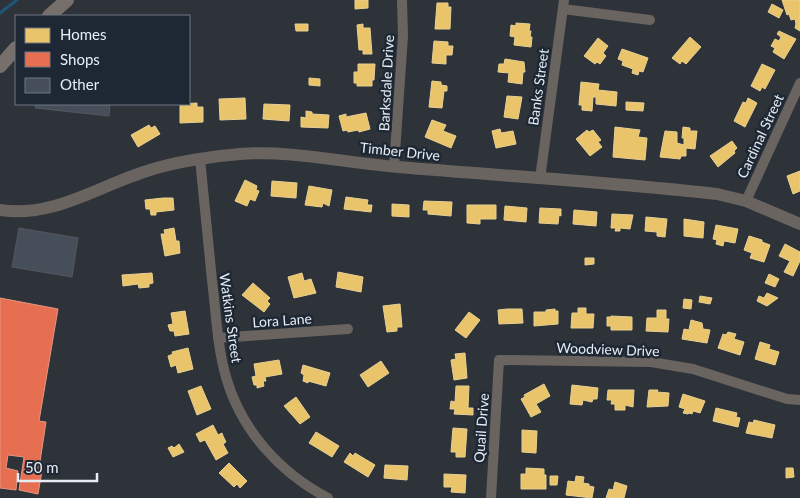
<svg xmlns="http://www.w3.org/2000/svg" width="800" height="498" font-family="Lato,sans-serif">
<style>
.homes{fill:#e9c46a;stroke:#e8d094}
.shops{fill:#e76f51;stroke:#e79582}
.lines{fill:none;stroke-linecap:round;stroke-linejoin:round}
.stream{stroke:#215578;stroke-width:3}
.building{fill:#464f59;stroke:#53585e}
.minor{stroke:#6a6461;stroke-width:10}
.tertiary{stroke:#6a6461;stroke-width:12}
.secondary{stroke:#776f6b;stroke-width:14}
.labels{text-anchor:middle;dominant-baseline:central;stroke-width:5;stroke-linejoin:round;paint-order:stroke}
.street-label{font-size:14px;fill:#e6edf5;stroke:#1e2834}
</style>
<rect width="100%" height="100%" fill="#2d3339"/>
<!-- homes -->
<g class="homes">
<polygon points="355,0 368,0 368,8 355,9"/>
<polygon points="782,0 800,0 800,31 795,28 796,24 795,19 791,20 789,14 787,15"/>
<polygon points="437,3 448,3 448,7 451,7 450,29 435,29"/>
<polygon points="772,4 783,10 779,18 768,12"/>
<polygon points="516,23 530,24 529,31 531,31 530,37 532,37 531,47 514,45 515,37 510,36 511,25 516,26"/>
<polygon points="295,24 308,24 308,31 296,31"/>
<polygon points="363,24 363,28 370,28 372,54 363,54 363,50 359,50 357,25"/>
<polygon points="779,31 796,39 784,59 773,52 775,48 771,46 775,39 779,41 781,37 777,34"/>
<polygon points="690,37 701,47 686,64 682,61 680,64 672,58"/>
<polygon points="598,38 608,46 603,53 606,56 600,64 597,62 595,64 584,56"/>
<polygon points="434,41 448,42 448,46 453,46 452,55 446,55 446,64 432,63"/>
<polygon points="622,49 648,58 643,72 639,71 638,75 632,73 633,69 622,65 623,61 618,59"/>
<polygon points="505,59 524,62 525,72 523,72 522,84 508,82 509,73 498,72 499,64 504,64"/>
<polygon points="358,64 375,64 374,80 372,80 372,86 357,86 357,83 354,83 354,72 358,72"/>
<polygon points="762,64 775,70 765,89 762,87 760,91 751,86"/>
<polygon points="309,78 320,79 320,86 309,85"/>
<polygon points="432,81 441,82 441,85 447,86 447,91 444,91 442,108 429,107"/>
<polygon points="581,82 599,84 598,90 617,92 616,106 596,104 596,97 593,97 592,111 582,110 582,105 579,105"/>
<polygon points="507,96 522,97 518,119 504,117"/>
<polygon points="245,98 246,119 220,120 219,99"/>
<polygon points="748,98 757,103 745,127 734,121 743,102 746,103"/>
<polygon points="626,102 644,103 643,111 626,110"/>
<polygon points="197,103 197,107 203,107 203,122 180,123 180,104"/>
<polygon points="264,104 290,105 289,121 263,119"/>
<polygon points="306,111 312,112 312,114 329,115 328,128 301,127 301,117 306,118"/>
<polygon points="366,113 370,129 359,132 358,130 348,132 347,130 343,131 339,116 346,114 346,117"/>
<polygon points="432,120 446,125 443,131 456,136 451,148 425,137"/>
<polygon points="149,125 151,128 155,126 160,134 138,147 131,135"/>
<polygon points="615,127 640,130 638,137 647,138 645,160 613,157"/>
<polygon points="683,127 690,128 690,131 697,131 695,149 686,148 686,156 681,156 680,159 660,157 665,131 677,132 677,143 684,145 684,138 682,138"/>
<polygon points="500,129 501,133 513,131 516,144 496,148 492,131"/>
<polygon points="587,130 589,132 593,130 601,140 598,142 602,147 590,156 576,139"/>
<polygon points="732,141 737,148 734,151 735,153 718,167 710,156"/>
<polygon points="800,171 800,191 793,194 787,176"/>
<polygon points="245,180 257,186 256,190 259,191 255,201 250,199 247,206 235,201"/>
<polygon points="272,181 297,183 296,198 271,196"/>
<polygon points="309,186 332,190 329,206 323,203 322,207 305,205"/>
<polygon points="346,197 368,200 367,205 372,205 371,212 344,209"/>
<polygon points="163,198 173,198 174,210 156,212 156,215 151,215 150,209 146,209 145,200"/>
<polygon points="424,201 452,202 451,216 428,214 428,210 423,210"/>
<polygon points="392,204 409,205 409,217 392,216"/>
<polygon points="467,205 496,205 496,219 480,219 480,224 467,223"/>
<polygon points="505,206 527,208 526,222 504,220"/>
<polygon points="540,208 561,209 561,216 559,215 558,224 539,223"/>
<polygon points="574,210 597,212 596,226 573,224"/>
<polygon points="612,214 633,215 630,229 620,228 620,231 615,231 616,228 611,228"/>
<polygon points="646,217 667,219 665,237 657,236 657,232 645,231"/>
<polygon points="684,219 704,222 703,238 684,236"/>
<polygon points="716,225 738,229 735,243 724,241 723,246 716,244 717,240 713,239"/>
<polygon points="174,228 176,241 179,241 180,253 165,256 161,234 165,234 164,230"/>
<polygon points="749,236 762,240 762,242 770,245 764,262 750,258 752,253 744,250"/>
<polygon points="785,244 800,252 800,261 793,276 784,272 790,261 779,256"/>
<polygon points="585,258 594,258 594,264 585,265"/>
<polygon points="338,272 363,277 361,292 336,287"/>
<polygon points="152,273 153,283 149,284 149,287 139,288 138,284 123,286 122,275"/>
<polygon points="302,273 304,281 311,279 316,293 294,298 288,277"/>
<polygon points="769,274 779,279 775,287 765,283"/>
<polygon points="253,283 270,298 267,301 270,304 264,312 242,295"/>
<polygon points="767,293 778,298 767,306 757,301 759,296 764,298"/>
<polygon points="700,296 712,298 710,304 699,302"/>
<polygon points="684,299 692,300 691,309 683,308"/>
<polygon points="400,304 402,327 397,327 397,331 387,332 383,306"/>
<polygon points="578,308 586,308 586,314 594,314 593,328 571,328 572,313 578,313"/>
<polygon points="507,309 522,309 523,323 499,324 498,310"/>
<polygon points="555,309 555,311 558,311 558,324 534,326 534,312 546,312 546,310"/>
<polygon points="657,310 666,310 666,319 669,319 668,332 646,331 647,318 657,318"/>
<polygon points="185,311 189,334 175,336 174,331 170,331 168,325 173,324 171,313"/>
<polygon points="469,312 480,320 466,338 455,330"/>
<polygon points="611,316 632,317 632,330 611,330 611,326 607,326 607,317 611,317"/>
<polygon points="691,320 702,323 703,329 710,330 707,343 682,339 684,329 689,330"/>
<polygon points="728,332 736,334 734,339 744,342 740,355 718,348 723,334 726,335"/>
<polygon points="760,342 770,345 769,349 779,352 775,365 755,359"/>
<polygon points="188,348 193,369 178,373 176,365 171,367 168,356 173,354 172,352"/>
<polygon points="465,353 467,378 454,380 451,360 456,359 455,354"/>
<polygon points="279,360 282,374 265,377 266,381 263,381 264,386 257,388 257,385 254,385 252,377 256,376 254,364"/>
<polygon points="381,361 389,373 368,387 360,375"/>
<polygon points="303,365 330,373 326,386 308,381 308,383 303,381 304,375 301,373"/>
<polygon points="544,384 550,396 536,404 541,412 531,417 521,399 525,397 524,395"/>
<polygon points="572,385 598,388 597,399 593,399 592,402 583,400 582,405 570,404"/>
<polygon points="201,386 211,409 197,415 188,391"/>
<polygon points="456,386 469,386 468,408 473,408 473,415 454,414 455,409 450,409 451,401 455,402"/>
<polygon points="608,390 634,390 633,407 625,405 625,410 615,410 615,404 611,404 612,400 607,400"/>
<polygon points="649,390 658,390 657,392 669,393 668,406 647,407"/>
<polygon points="683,394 705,401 700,413 693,411 692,414 689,413 688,414 683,413 685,409 679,407"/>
<polygon points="296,397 310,417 300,424 284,406"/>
<polygon points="716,408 737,413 736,417 740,418 738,427 713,421"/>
<polygon points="754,420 775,425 772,438 746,433 749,422 753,423"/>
<polygon points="213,425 218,435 222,433 223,436 226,442 223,444 228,453 216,460 205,440 200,442 196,434"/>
<polygon points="453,428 467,429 465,457 456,457 456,452 451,452"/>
<polygon points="522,430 537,431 536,453 522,452"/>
<polygon points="316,432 339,446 332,457 309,443"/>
<polygon points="179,444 184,452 173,457 168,448 172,446 174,448"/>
<polygon points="350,453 353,456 355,453 375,465 368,477 344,462"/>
<polygon points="229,463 247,481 240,488 237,484 234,487 219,473"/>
<polygon points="385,465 408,466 407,480 384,478"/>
<polygon points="526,468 544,469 544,475 546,475 546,489 521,489 521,474 526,474"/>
<polygon points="786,468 793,468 794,477 786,478"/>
<polygon points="444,474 466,475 465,493 451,492 452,487 444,487"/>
<polygon points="550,476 558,476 557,485 550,485"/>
<polygon points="576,476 584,477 583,483 589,484 589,486 594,487 592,498 566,495 568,481 575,482"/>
<polygon points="615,482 627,486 624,498 606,498 609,489 613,490"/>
</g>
<!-- shops -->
<polygon class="shops" points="0,298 58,309 39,421 46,422 39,468 42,471 38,494 19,490 24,457 8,455 6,468 18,471 16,490 0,488"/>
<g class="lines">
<!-- stream -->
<polyline class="stream" points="0,13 17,0"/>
</g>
<!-- building -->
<g class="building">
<polygon points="36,104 110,104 109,116 35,108"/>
<polygon points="19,228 78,238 72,277 12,267"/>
</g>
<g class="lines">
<!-- minor -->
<g class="minor">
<polyline points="563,9 650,20"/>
<path d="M200,159C204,199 208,240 212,280C216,312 217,346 226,377C241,430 280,473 328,498"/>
<polyline points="394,167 403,36 402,0"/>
<polyline points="540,179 564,0"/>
<polyline points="746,201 800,83"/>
<polyline points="218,338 348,329"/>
<polyline points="491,498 499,360 651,362 693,369 787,399 800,400"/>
</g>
<!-- tertiary -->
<path class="tertiary" d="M0,210C54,218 98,186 147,171C174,162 212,156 240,154C293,150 345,163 398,167C504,176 611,182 717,194L746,201L800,224"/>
<!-- secondary -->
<g class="secondary">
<polyline points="49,16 67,0"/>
<polyline points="0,66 16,48"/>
</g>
</g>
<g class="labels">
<!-- street labels -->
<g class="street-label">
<text transform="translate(386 83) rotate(-87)">Barksdale Drive</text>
<text transform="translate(538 87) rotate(-82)">Banks Street</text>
<text transform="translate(760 136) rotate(-65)">Cardinal Street</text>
<text transform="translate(400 151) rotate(6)">Timber Drive</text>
<text transform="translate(231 318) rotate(82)">Watkins Street</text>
<text transform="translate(282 320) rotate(-4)">Lora Lane</text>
<text transform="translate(608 349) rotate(2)">Woodview Drive</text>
<text transform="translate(481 428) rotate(-86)">Quail Drive</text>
</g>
</g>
<!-- legend -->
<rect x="15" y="15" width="175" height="90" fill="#1e2834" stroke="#6e7781"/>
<rect x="25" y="28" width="25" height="15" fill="#e9c46a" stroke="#6e7781"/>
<text x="60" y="40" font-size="15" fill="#e6edf5">Homes</text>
<rect x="25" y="52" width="25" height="15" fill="#e76f51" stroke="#6e7781"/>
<text x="60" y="65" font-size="15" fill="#e6edf5">Shops</text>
<rect x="25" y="78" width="25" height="15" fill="#464f59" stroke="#6e7781"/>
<text x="60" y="90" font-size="15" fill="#e6edf5">Other</text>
<!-- scale -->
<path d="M18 473v8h79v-8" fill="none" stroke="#e6edf5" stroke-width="2.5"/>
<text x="25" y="473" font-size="15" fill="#e6edf5" stroke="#1e2834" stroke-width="4" paint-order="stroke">50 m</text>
</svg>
